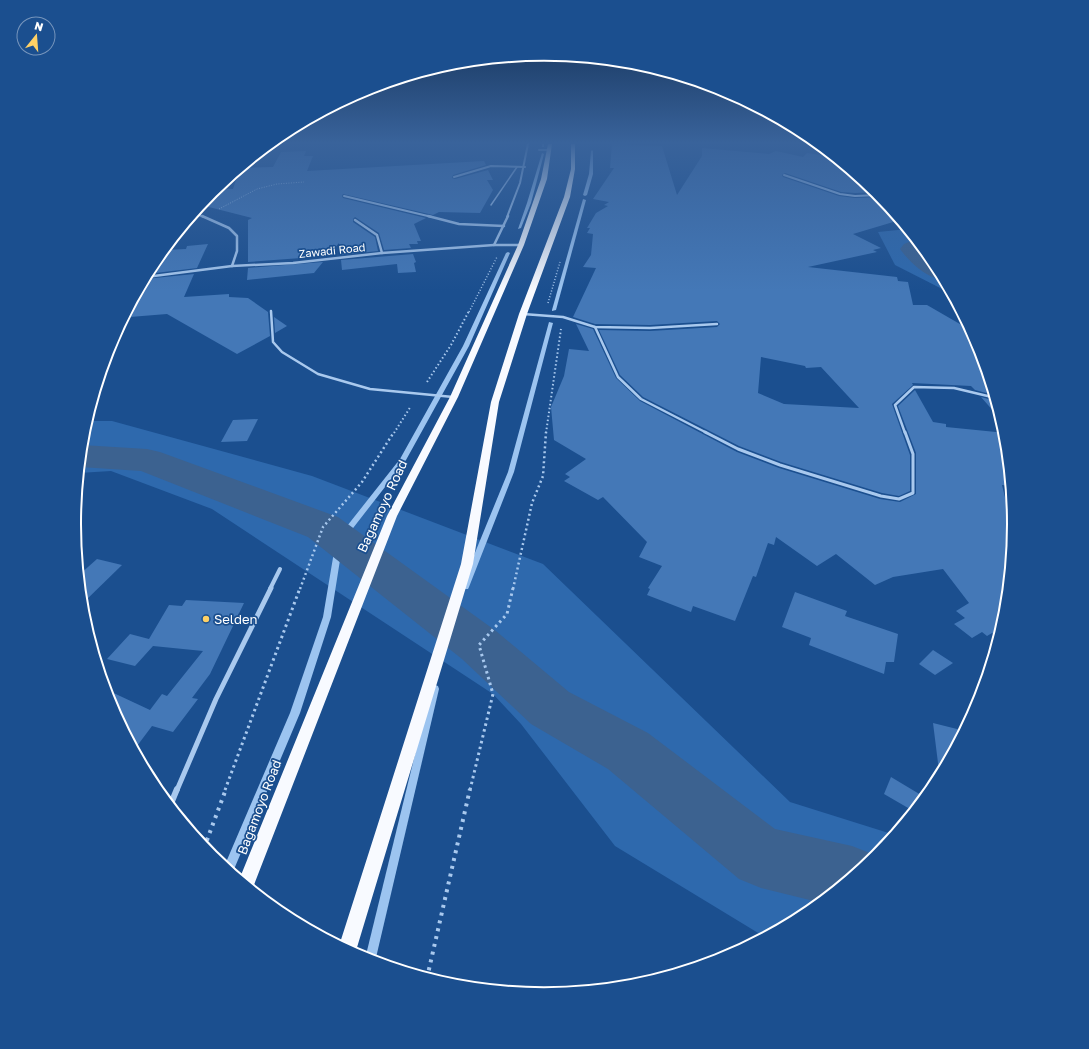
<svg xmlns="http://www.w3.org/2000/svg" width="1089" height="1049" font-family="'Golos Text',sans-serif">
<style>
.green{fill:#2e69ad}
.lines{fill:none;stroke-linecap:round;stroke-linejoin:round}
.stream{fill:#9cc4f0;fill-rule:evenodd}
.river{fill:#3c6290;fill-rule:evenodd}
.building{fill:#4478b7;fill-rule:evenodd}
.path-far5{stroke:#a9c9ee;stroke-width:1;stroke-dasharray:1 1.5;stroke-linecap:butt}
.path-far4{stroke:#a9c9ee;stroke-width:1.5;stroke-dasharray:1 2;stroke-linecap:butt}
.path-far3{stroke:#a9c9ee;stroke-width:2;stroke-dasharray:1.5 2.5;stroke-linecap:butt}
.path-far2{stroke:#a9c9ee;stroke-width:2.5;stroke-dasharray:2 3;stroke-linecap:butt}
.path-far1{stroke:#a9c9ee;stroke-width:3;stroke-dasharray:2.5 3.5;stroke-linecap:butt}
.path{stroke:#a9c9ee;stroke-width:4;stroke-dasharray:3 5;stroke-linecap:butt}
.service-far2{stroke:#a9c9ee;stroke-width:1.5}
.service-far1{stroke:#a9c9ee;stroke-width:2.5}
.service{stroke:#a9c9ee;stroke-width:3}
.minor-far4{stroke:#a9c9ee;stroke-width:2}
.minor-far3{stroke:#a9c9ee;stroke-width:2.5}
.minor-far2{stroke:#a9c9ee;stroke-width:4}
.minor-far1{stroke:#a9c9ee;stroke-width:5}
.minor{stroke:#a9c9ee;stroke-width:6}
.trunk{fill:#f8faff;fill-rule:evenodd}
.poi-dot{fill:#ffd166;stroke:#1b4f8f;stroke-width:1.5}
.labels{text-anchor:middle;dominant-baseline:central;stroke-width:3.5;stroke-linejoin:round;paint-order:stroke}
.far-street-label{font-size:11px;fill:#fff;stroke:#1b4f8f}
.street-label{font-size:13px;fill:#fff;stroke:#1b4f8f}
.poi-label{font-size:13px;fill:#fff;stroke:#1b4f8f;text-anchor:start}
.rim{fill:none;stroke:#fff;stroke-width:2}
</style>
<rect width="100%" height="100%" fill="#1b4f8f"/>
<!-- green -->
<g class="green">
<polygon points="908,229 936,263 952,294 895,265 878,232"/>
<polygon points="87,421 112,421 312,476 543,564 790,802 895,835 877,857 806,916 765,937 615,846 521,724 493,694 212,509 111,471 79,473 83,432"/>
</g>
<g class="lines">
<!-- stream -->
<g class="stream">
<rect x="542" y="144" width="2" height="3"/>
<polygon points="592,150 593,151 593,174 587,195 585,196 583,195 589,174 591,151"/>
<polygon points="542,153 544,154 531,203 521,228 518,229 527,203"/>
<polygon points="583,199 586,200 556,310 552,311 552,310"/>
<polygon points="508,252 510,253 469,346 406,460 343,541 331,617 300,713 232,874 224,867 290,713 323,617 336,540 400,459 463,346 506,253"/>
<polygon points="549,322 553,323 514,472 469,587 468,589 462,589 461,587 508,472"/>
<polygon points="435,685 438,686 439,689 375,962 365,959 431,689 432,686"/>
</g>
<!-- river -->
<g class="river">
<path d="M916,239L936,263L943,278C928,281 908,260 900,249L904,244Z"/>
<polygon points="82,445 147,449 160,452 338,517 496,631 569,692 648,733 775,829 852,846 875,855 876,858 822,903 761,888 739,879 608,769 531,724 462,659 308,537 141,471 80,467"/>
</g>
</g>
<!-- building -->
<g class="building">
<path d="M612,144L662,146L677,195L702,156V148L769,154L776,151L803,157L807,153L835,157L877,192L855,193L841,192L785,173L782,175L783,177L839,196L855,198L881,197L900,220L853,234L881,248L873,250L877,252L808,267L897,277L898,281L908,282L913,305H927L972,331L979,345L994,395L975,390L971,386L912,383L913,385L892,404L910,455V491L899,496L882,493L781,462L739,446L643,397L620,375L599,330L650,331L717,327L720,324L717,321L650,325L595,324L573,317L596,268L583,267L591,255L593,234L587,233L590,228H587L596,213L608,206L604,205L609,202L593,199L614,168H610ZM761,357L805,366L806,368L821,367L859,408L784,404L758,393Z"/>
<polygon points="306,151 304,156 313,156 307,171 484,161 486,165 453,175 452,178 455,179 488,170 493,180 487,180 493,190 480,213 439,212 433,215 343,194 342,196 343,198 426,218 414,224 421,241 417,241 418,244 409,244 411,248 384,250 379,233 355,217 353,219 353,222 375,237 378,251 340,255 339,243 328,256 248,262 248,220 252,218 201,205 216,188 233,189 240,168 273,167 281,152"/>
<polygon points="208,244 197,268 147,274 164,250 186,249 187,246"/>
<polygon points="413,254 416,262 414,263 416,272 398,273 397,264 342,270 341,260"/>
<polygon points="323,262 314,273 247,280 248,268"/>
<polygon points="194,274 184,297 229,294 229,297 248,298 268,312 270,336 237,354 167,314 130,317 145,279"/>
<polygon points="274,317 287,326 275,333"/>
<polygon points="576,324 593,329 616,378 640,401 737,452 779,468 880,499 900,502 916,494 916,453 898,406 915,390 933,422 946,424 946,427 1006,433 1011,486 1002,485 1014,534 1006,617 999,638 992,633 987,636 982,632 972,638 954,624 965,618 956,611 969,603 943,569 893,577 875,585 836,554 817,566 776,537 774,545 768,543 756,577 753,576 735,621 693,606 691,612 647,595 650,589 648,588 662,566 639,557 647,542 603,497 598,500 564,481 570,477 565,474 586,459 554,440 551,407 564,376 569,349 589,351"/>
<polygon points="981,397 996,401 1002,421"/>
<polygon points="258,419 247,441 221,442 233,420"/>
<polygon points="97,559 122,565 82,604 79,575"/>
<polygon points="795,592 847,611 845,616 898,634 894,662 886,662 884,674 809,645 811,638 782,627"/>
<polygon points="186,600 244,603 210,674 192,698 198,699 173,732 152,726 134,750 110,704 105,689 150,710 162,694 167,696 203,651 153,646 135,666 107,659 130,634 149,639 169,605 182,606"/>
<polygon points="933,650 953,663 935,675 919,664"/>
<polygon points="933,723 965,731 940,779"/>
<polygon points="891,777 926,798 915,812 884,794"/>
</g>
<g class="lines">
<!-- path-far5 -->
<polyline class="path-far5" points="219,209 257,189 277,184 304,182"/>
<!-- path-far4 -->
<g class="path-far4">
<polyline points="548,303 560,262"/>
<polyline points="469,312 497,257"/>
</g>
<!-- path-far3 -->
<g class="path-far3">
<polyline points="427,382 451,345 469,311"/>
<polyline points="394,433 411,406"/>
<polyline points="546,433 561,329"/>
</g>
<!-- path-far2 -->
<g class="path-far2">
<polyline points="300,589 323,527 362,482 394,432"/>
<polyline points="513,589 532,503 543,476 546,432"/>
</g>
<!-- path-far1 -->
<g class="path-far1">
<polyline points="225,790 300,588"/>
<polyline points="470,790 493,694 479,645 507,614 513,588"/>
</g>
<!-- path -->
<g class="path">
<polyline points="204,848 226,789"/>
<polyline points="427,978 470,789"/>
</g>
<!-- service-far2 -->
<polyline class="service-far2" points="491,205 517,167"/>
<!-- service-far1 -->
<g class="service-far1">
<polyline points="271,311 273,342 282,352 318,374 370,389 453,397"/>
<polyline points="523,314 563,317 595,327 650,328 717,324"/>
<polyline points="595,327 618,377 641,399 707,433"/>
<polyline points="905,433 895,405 914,387 954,388 996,398"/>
</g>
<!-- service -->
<polyline class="service" points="705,432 738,449 780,465 881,496 899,499 913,493 913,454 905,432"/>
<!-- minor-far4 -->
<g class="minor-far4">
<polyline points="539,150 550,150"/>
<polyline points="784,175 840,194 855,196 880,195"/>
<polyline points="454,177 491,166 525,167"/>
<polyline points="344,196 432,217"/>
<polyline points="194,213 204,217"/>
<polyline points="507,217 520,183 528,144"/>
</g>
<!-- minor-far3 -->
<g class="minor-far3">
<polyline points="202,216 229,228 237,236 237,251 232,266"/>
<polyline points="428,216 459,224 504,226"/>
<polyline points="355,220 377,235 382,253"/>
<polyline points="494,245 508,216"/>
<polyline points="146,277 232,266 293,263 382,253 494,245 521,245"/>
</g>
<!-- minor-far2 -->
<polyline class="minor-far2" points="270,589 280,569"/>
<!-- minor-far1 -->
<polyline class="minor-far1" points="177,790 216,699 271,588"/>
<!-- minor -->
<polyline class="minor" points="170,806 177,789"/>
<!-- trunk -->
<g class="trunk">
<polygon points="548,144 552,144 547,179 524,245 458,397 397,516 252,890 239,880 387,516 450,397 518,245 541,179"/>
<polygon points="571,144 575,144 575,169 570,197 527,314 499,402 473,564 355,954 339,946 461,564 491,402 519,314 564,197 571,169"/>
</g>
</g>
<!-- sky -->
<linearGradient id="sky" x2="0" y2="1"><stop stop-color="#0f2b4f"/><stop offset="0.49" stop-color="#39639b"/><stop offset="1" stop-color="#39639b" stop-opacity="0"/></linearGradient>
<rect width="1089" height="291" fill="url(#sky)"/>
<!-- markers -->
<circle class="poi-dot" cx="206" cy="619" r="4"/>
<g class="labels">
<!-- far-street labels -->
<g class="far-street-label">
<text transform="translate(332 250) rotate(-6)">Zawadi Road</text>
</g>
<!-- street labels -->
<g class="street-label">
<text transform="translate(382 506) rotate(-65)">Bagamoyo Road</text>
<text transform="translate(259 807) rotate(-69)">Bagamoyo Road</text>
</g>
<!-- poi labels -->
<g class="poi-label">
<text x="214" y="619">Selden</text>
</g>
</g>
<!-- crop -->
<path d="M0 0H1089V1049H0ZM81 524a463 463 0 1 1 926 0a463 463 0 1 1-926 0Z" fill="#1b4f8f" fill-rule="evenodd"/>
<path class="rim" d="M81 524a463 463 0 1 1 926 0a463 463 0 1 1-926 0Z"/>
<!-- north arrow -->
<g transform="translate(36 36) rotate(17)"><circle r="19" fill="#1b4f8f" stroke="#7695bc"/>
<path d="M0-3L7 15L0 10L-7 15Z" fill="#ffd166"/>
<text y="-6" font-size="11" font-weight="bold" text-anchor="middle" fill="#ffffff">N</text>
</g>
</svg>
